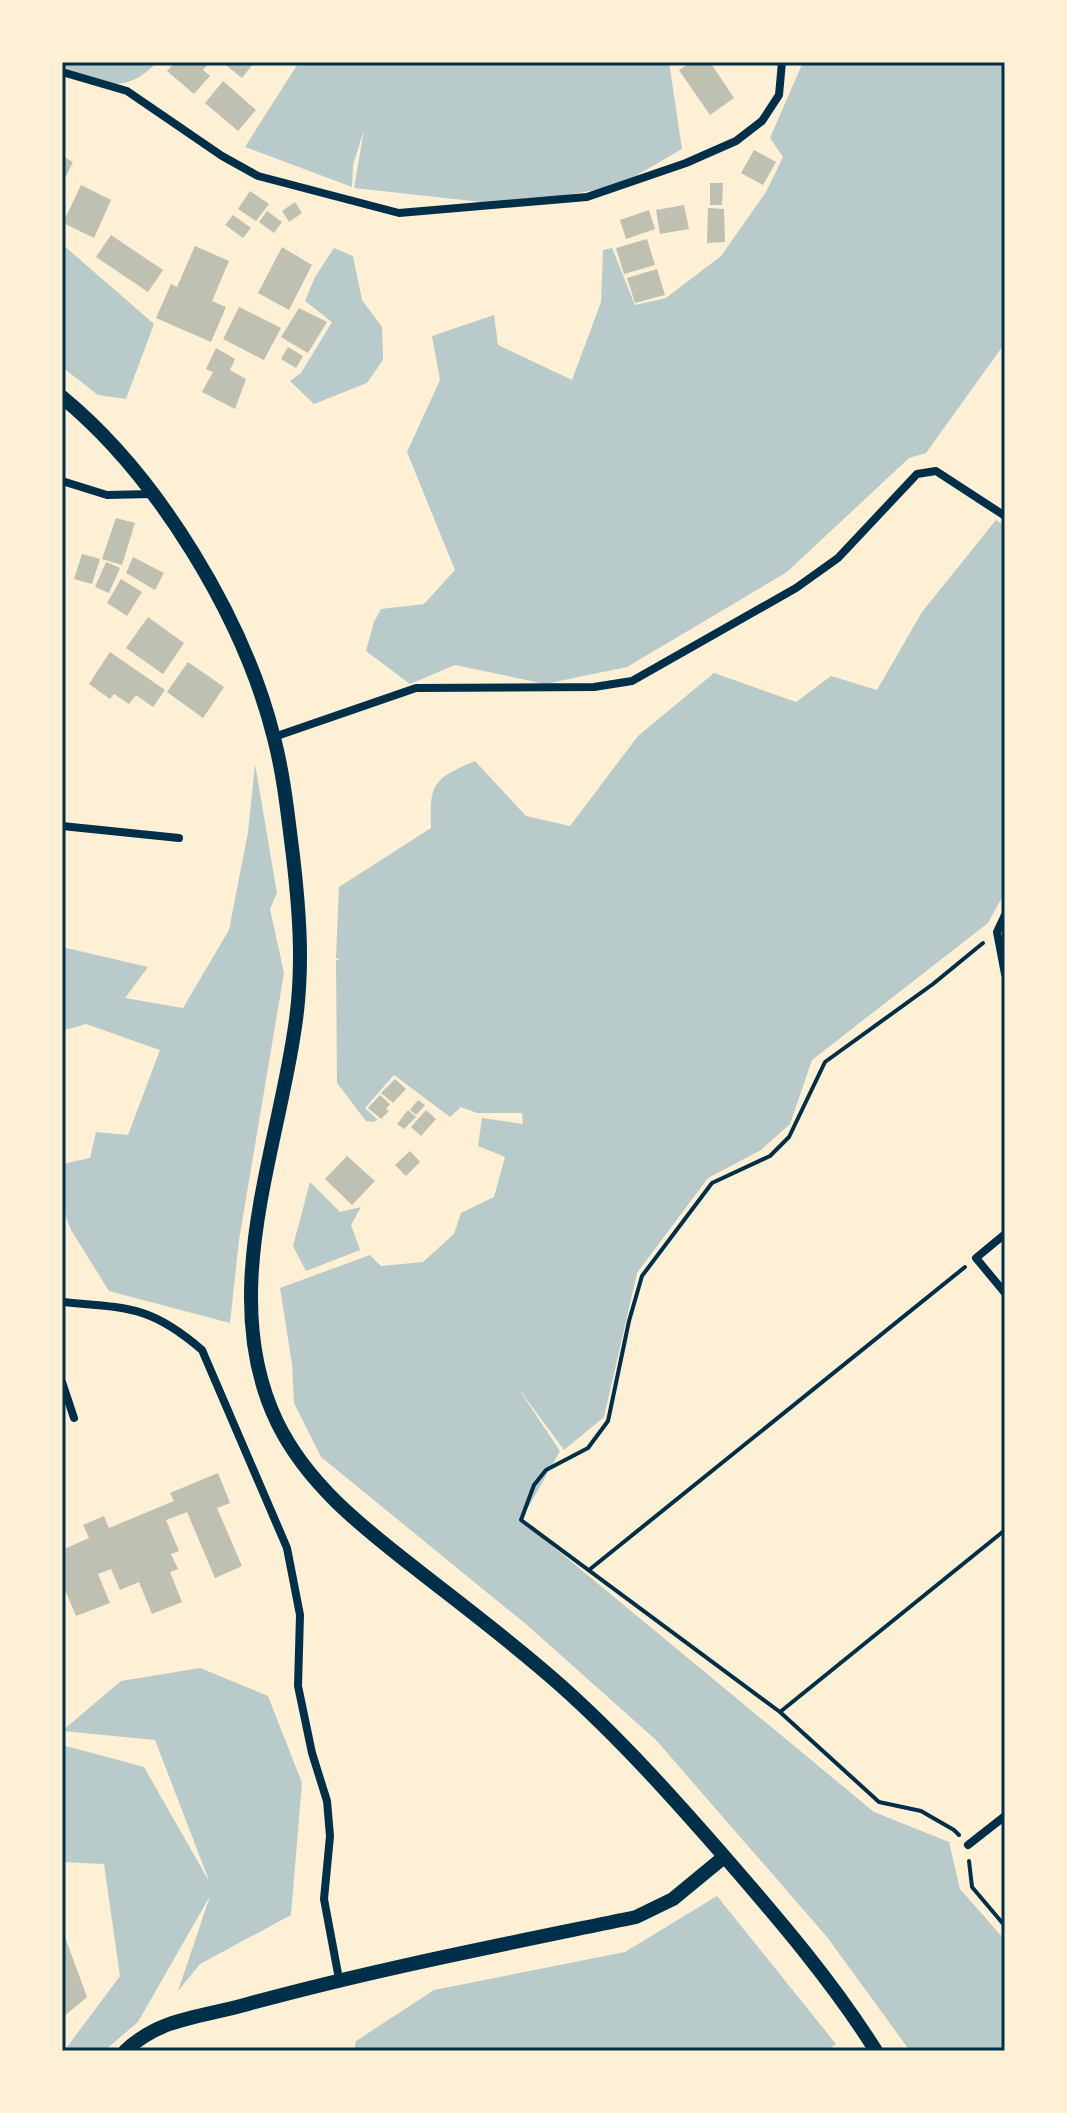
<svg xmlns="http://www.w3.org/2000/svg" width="1067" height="2113" font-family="Jost,sans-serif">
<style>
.green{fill:#b9caca}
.building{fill:#bec0b2}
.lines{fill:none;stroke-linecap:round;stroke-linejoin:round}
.path{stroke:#003049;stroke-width:4}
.minor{stroke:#003049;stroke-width:8}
.tertiary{stroke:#003049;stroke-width:14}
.neatline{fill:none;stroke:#003049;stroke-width:3}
</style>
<rect width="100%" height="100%" fill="#fdf0d5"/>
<!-- green -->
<g class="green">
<path d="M62,62H157C126,96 100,83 62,74Z"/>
<polygon points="299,62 669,62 682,149 618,186 509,205 354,188 364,130 353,165 352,187 245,147"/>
<polygon points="803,62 1005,62 1005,343 926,453 909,458 787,572 627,667 545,684 455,665 410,684 366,651 374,622 381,609 424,604 455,570 407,452 440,380 432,336 494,315 498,345 572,380 601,302 603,250 612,248 635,305 666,298 721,256 766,192 783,157 770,138"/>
<polygon points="62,244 154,324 126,399 98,395 62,367"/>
<polygon points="334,248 353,256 362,300 382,327 383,360 367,383 314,404 290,381 301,373 332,322 305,301 315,277"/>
<path d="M996,520L1005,526V892L988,923L812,1060L790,1124L761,1150L708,1178L637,1273L604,1417L564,1450L516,1385L560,1451L521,1520L874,1812L949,1842L960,1889L1005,1940V2051H910L827,1937L656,1740L527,1625L321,1457L294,1403L292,1364L280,1288L370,1255L381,1266L423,1262L454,1234L461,1213L494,1197L505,1157L478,1146L482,1118L523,1124L522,1113H477L461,1107L450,1117L394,1075L365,1108L378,1120L373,1122L366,1121L337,1083L336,960H340L336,958L339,887L431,828C429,782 435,778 475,761L526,816L570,826L638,736L714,673L796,702L831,676L877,690L922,612Z"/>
<polygon points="255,764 277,893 270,909 284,973 239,1240 230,1323 109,1291 71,1230 62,1206 62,1164 90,1158 96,1132 128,1135 160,1050 86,1024 62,1031 62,947 148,967 125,998 183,1008 229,930 248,832"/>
<polygon points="310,1182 340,1212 361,1207 351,1225 360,1250 306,1271 293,1246"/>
<polygon points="200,1668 268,1696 302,1783 291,1915 200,1964 178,1991 210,1896 138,2022 104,2051 64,2051 120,1976 104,1864 62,1862 62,1745 144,1767 210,1883 155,1740 62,1731 121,1681"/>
<polygon points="717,1896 836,2044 826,2051 354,2051 356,2041 434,1990 625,1952"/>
</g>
<!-- building -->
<g class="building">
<polygon points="175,62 210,62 203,70 210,76 194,94 167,71"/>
<polygon points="222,62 250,62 253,64 242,78"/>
<polygon points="692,62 710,62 734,98 710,115 679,70"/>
<polygon points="223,81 256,110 238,131 205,103"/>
<polygon points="754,150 776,162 763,185 741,173"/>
<polygon points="62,156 73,162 62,185"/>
<polygon points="710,183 723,183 722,205 710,205"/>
<polygon points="81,185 111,200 94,238 63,223"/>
<polygon points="250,191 269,204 256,221 238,209"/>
<polygon points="295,202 302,213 289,222 282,211"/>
<polygon points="684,205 689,229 660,234 656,210"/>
<polygon points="708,208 724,209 725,242 707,243"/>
<polygon points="649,210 655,229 626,239 620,220"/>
<polygon points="267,211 282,222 274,233 259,222"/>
<polygon points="233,215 251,228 243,238 225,225"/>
<polygon points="111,235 163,270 148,292 96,257"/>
<polygon points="647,239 655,265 624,274 616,248"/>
<polygon points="195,246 229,261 212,301 226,307 211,342 156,318 171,284 177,287"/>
<polygon points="282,247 312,265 289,310 258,293"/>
<polygon points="657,269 665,295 635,303 627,278"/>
<polygon points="239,307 281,328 264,360 223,339"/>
<polygon points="299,308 327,322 308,353 281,337"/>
<polygon points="288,347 303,356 296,368 281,359"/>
<polygon points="216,348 235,359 230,370 246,379 235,409 202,392 213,372 206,369"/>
<polygon points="116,518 135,523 122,565 102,559"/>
<polygon points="82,554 100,559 92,584 74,579"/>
<polygon points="133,557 164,573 155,590 126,573"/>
<polygon points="106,562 120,568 109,593 95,587"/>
<polygon points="121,579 142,592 127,616 107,603"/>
<polygon points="148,617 184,643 163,674 126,648"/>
<polygon points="110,652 165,690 153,707 136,695 129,704 114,694 110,699 89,684"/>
<polygon points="188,662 224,687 203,718 167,692"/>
<polygon points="395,1079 406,1089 393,1103 381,1093"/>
<polygon points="380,1095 390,1104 386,1109 389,1111 381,1119 368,1108"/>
<polygon points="418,1100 425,1105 416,1115 410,1110"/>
<polygon points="408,1110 416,1117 404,1129 397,1124"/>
<polygon points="426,1110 436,1119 421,1136 411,1127"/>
<polygon points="410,1151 420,1162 406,1176 395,1165"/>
<polygon points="347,1156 375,1181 352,1205 325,1179"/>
<polygon points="218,1473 230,1503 217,1508 242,1566 215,1578 187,1512 166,1520 179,1551 171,1554 178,1569 170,1572 182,1602 152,1614 139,1582 120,1590 111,1569 98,1574 110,1603 76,1616 66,1592 62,1594 66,1604 62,1606 62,1550 89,1538 83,1525 104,1516 109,1528 174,1501 170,1493"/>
<polygon points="62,1929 87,1997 62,2018"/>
</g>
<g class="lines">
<!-- path -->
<g class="path">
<polyline points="589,1570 965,1267"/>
<polyline points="780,1712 1005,1530"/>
<polyline points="959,1835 954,1830 921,1811 879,1802 780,1712 521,1520 534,1485 546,1470 588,1448 608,1421 629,1321 642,1276 712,1183 770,1156 789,1137 825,1062 933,984 983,943"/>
<polyline points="969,1861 972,1887 1005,1926"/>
</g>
<!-- minor -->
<g class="minor">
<polyline points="62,72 127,91 222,156 258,176 399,213 587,197 686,163 736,141 762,121 779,95 782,62"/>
<polyline points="62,481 107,495 152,494"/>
<polyline points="274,737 416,688 594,687 632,681 796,588 838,558 917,474 936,471 1005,516"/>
<polyline points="62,826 179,838"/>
<polyline points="1005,915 997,932 1005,974"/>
<polyline points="1005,1234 976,1258 1005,1293"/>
<path d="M62,1302C127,1308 150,1305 202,1350L287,1548L300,1615L298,1686L312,1753L327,1801L330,1836L324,1899L339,1979"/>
<polyline points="62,1382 74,1418"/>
<polyline points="968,1845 1005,1816"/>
</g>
<!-- tertiary -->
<g class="tertiary">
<path d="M62,397C158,476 244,618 274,738C284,776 288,817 293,856C300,916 304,973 294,1033C275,1159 218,1299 277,1422C308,1486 365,1529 420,1572C466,1608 514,1644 559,1684C620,1738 676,1801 730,1863C782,1923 834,1984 876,2051"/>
<path d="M125,2051C161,2017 203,2017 248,2004C376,1969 506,1944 636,1917L673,1899L724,1857"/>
</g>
</g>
<!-- border -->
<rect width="1067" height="2113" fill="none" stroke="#fdf0d5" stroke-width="128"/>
<rect x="64" y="64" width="939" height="1985" class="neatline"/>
</svg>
